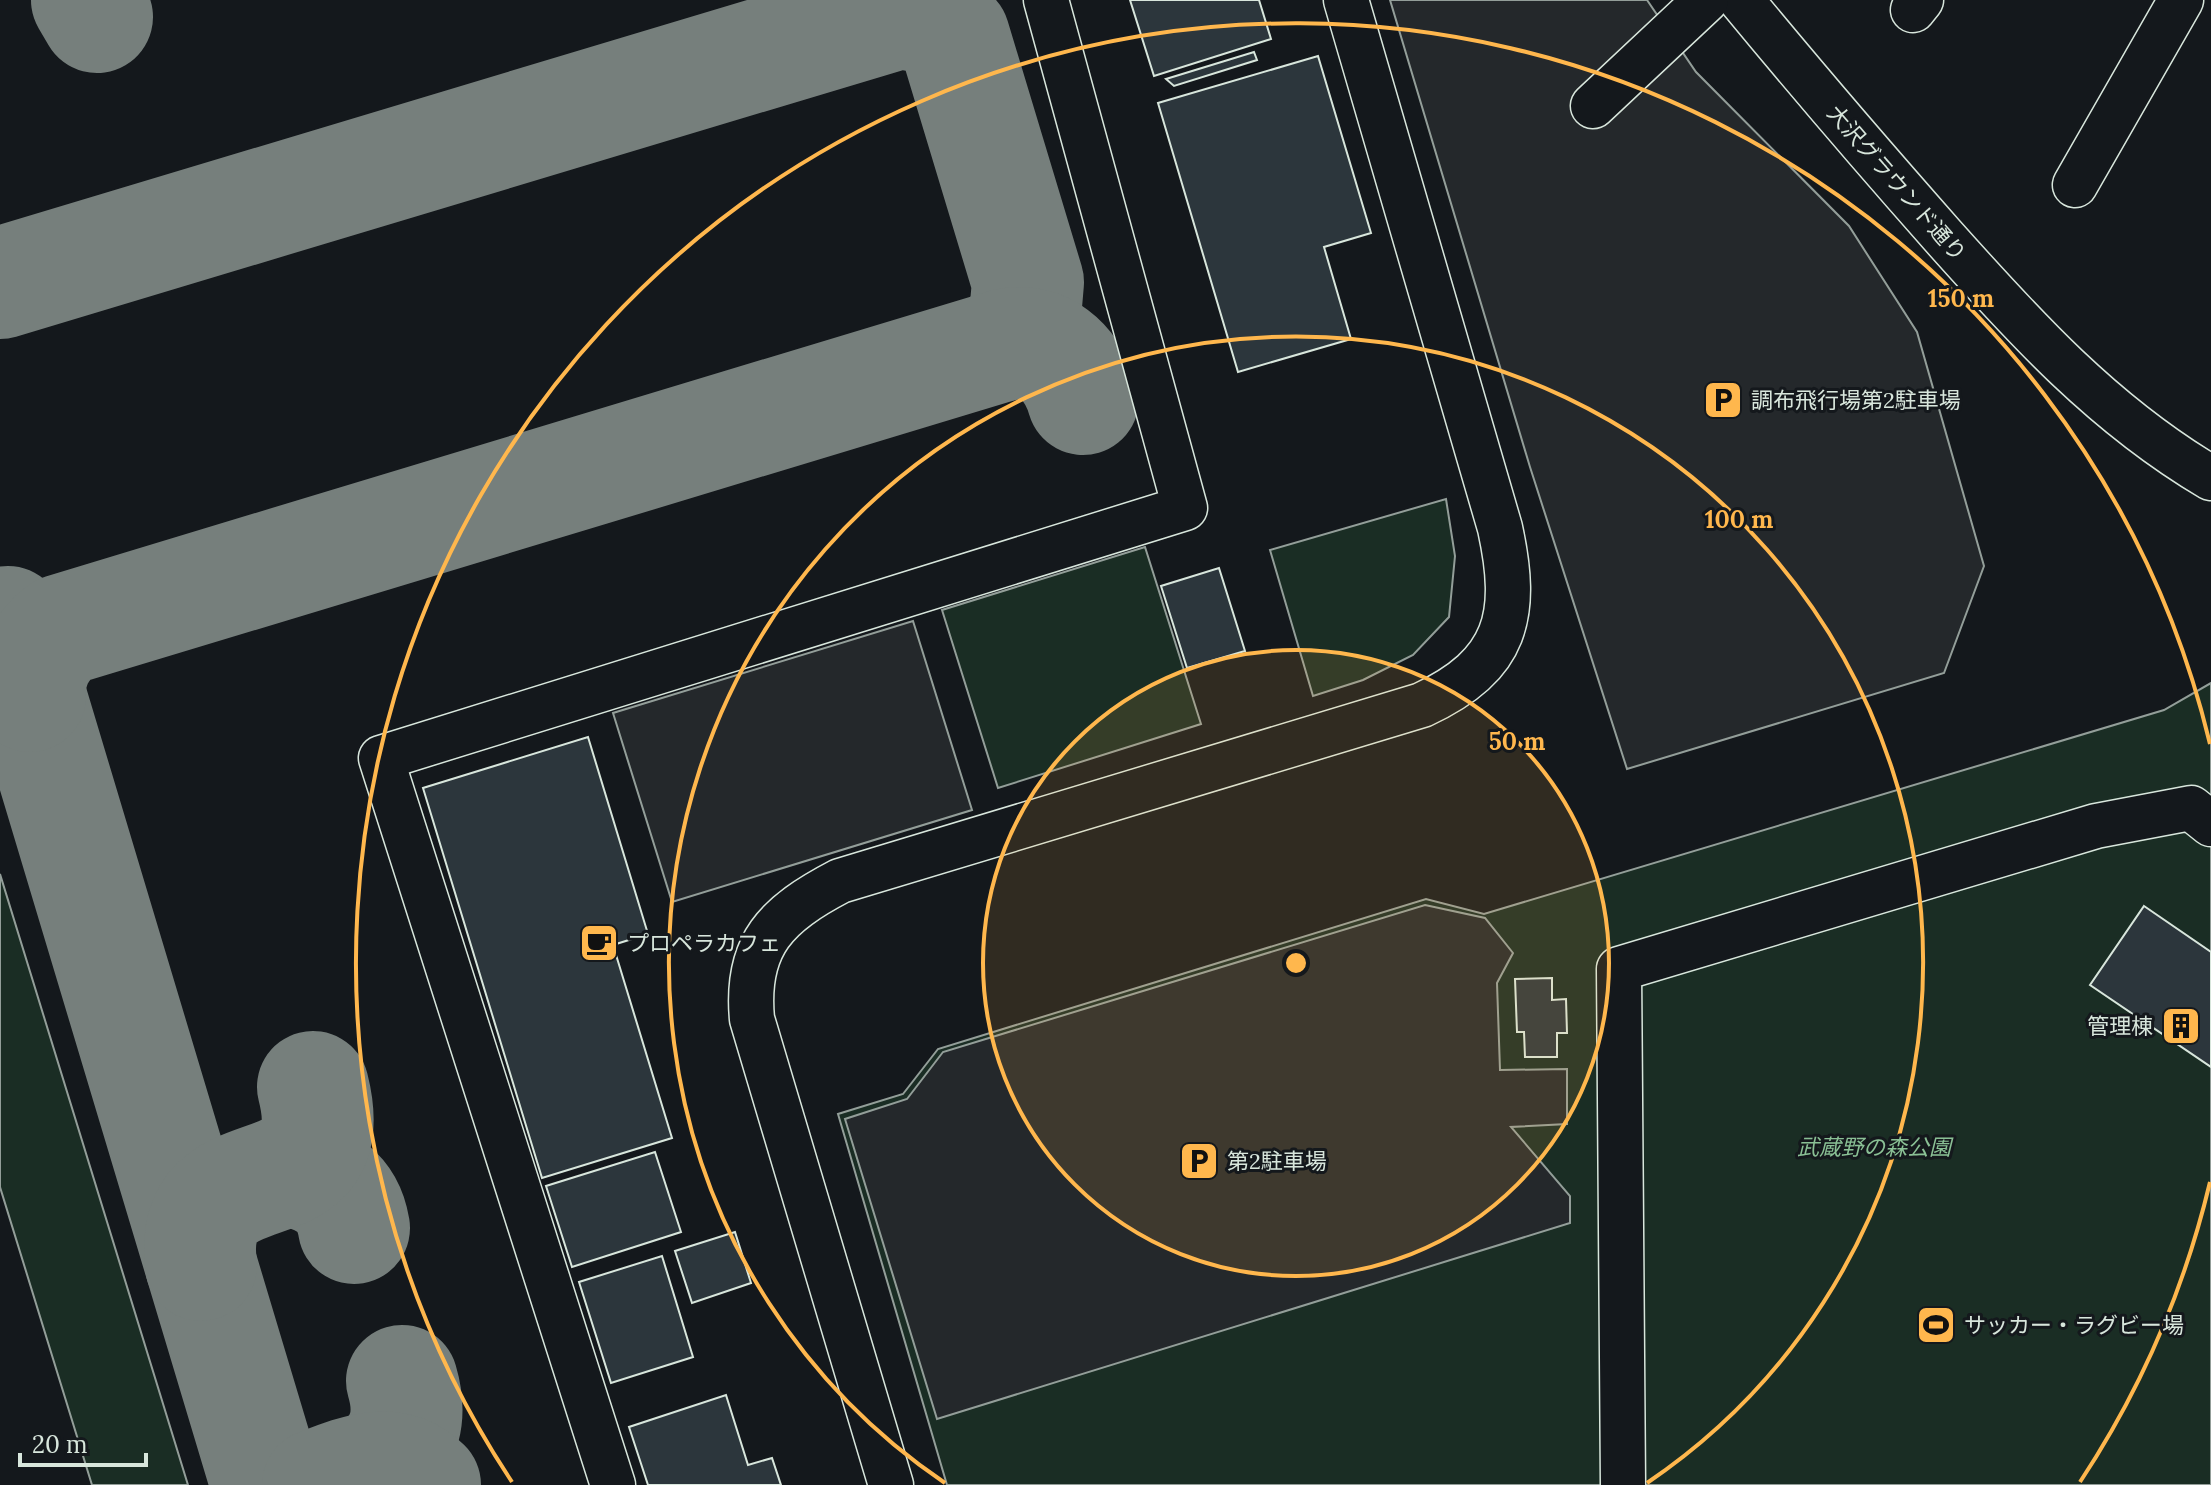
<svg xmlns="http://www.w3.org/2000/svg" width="2211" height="1485" font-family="Lora,'Noto Sans JP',serif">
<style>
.green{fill:#1a2d24;stroke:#939e99;stroke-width:2}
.parking{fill:#24282b;stroke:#939e99;stroke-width:2}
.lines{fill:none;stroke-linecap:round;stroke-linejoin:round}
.taxiway{stroke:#767f7c;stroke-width:112}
.building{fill:#2c363c;stroke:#d8e6dc;stroke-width:2}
.minor-casing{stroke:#d8e6dc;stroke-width:47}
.minor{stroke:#14181c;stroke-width:44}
.ring{fill:none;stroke:#ffb74d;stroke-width:4}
.labels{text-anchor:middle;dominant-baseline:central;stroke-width:6;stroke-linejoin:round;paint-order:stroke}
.street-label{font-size:22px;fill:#d8e6dc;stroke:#14181c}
.poi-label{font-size:22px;fill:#d8e6dc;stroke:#14181c;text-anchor:start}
.park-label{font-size:22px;font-style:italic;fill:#8ac095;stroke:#14181c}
.centre{fill:#ffb74d;stroke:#14181c;stroke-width:4}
.ring-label{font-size:24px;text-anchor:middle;font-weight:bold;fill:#ffb74d;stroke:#14181c;stroke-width:6;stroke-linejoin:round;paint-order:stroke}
</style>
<rect width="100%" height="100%" fill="#14181c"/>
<!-- green -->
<g class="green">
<polygon points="1446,499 1455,556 1449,617 1413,655 1363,680 1313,696 1270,550"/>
<polygon points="1145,547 1201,724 998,788 942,610"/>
<polygon points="2211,683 2211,1485 947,1485 838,1114 903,1094 938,1049 1426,899 1484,914 2164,710"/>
<polygon points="0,874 188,1485 92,1485 0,1187"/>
</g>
<!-- parking -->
<g class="parking">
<polygon points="1390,0 1647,0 1696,72 1849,226 1917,332 1984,566 1944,673 1627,769 1530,467"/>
<polygon points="913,621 972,810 672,902 613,713"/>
<polygon points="1425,905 1485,918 1513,953 1497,983 1500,1070 1567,1069 1567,1124 1511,1127 1570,1196 1570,1223 937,1419 845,1119 907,1099 943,1052"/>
</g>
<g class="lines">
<!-- taxiway -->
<g class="taxiway">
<polyline points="87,0 97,17"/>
<path d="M0,283L895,14C919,14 937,19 954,37L1028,282L1025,317L1004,345"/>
<polyline points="8,622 267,1485"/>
<path d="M30,696C29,669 40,647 62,630L1004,345C1044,336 1072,362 1083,399"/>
<path d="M289,1171C324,1177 348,1192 354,1228"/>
<path d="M201,1265C186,1139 347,1221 313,1087"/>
<path d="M378,1465C406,1443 412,1415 402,1381"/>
<path d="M318,1485C354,1471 393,1454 425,1485"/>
</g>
</g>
<!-- building -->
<g class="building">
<polygon points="1130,0 1259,0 1271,39 1154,76"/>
<polygon points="1254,52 1257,60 1174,86 1166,79"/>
<polygon points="1318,56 1371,233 1324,247 1351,339 1238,372 1158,103"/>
<polygon points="1219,568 1245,651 1187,668 1161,586"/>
<polygon points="588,737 648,934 613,945 672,1138 542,1178 423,788"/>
<polygon points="2144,906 2211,952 2211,1067 2090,985"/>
<polygon points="1552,978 1552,1000 1566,999 1567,1033 1557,1033 1557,1057 1525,1057 1524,1032 1517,1032 1515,979"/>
<polygon points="655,1152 681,1232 572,1267 546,1186"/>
<polygon points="735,1232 751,1283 692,1303 675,1251"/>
<polygon points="662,1256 693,1357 611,1383 579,1282"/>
<polygon points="726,1395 748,1465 772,1458 781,1485 648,1485 629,1427"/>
</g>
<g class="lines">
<!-- minor casing -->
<g class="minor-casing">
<g id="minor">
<path d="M1741,0C1807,80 1874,158 1942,235C2024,327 2104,415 2211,478"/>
<polyline points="1913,10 1921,0"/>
<polyline points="1593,106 1706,0"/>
<polyline points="2075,185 2181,0"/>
<polyline points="613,1485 381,758 1185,508 1046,0"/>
<path d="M891,1485L752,1019C745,944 777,914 840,881L1422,705C1508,665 1519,615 1500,528L1346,0"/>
<polyline points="1623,1485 1619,969 2096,826 2191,808 2211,824"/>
</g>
</g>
<!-- minor -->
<use href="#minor" class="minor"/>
</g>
<!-- distance rings -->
<circle cx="1296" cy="963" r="313" fill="#ffb74d" fill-opacity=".12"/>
<g class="ring">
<circle cx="1296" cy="963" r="313"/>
<path d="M945 1483A627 627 0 1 1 1647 1483"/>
<path d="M2210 1182A940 940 0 0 1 2080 1482M512 1482A940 940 0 1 1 2210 744"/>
</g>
<!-- icons -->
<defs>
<g id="parking-square" transform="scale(2)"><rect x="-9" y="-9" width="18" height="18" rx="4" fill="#ffb74d" stroke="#14181c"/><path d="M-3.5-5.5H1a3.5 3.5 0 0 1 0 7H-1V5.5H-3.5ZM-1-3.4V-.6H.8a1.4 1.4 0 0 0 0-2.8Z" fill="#111"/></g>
<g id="cafe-square" transform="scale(2)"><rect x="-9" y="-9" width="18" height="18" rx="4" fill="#ffb74d" stroke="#14181c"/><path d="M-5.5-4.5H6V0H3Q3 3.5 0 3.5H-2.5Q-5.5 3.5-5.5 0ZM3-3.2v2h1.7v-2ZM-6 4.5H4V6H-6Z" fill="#111"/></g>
<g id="building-square" transform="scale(2)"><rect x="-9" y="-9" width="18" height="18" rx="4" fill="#ffb74d" stroke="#14181c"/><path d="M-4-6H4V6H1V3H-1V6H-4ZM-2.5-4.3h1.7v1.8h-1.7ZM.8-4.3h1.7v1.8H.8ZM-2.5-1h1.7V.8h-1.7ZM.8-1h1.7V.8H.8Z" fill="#111"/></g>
<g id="stadium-square" transform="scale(2)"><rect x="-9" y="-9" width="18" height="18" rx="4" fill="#ffb74d" stroke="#14181c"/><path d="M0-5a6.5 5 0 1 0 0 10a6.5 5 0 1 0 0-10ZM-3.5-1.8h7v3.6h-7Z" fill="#111"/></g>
</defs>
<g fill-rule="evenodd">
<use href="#parking-square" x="1723" y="400"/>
<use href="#cafe-square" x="599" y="943"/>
<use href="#building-square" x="2181" y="1026"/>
<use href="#parking-square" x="1199" y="1161"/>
<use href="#stadium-square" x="1936" y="1325"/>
</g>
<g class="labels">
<!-- street labels -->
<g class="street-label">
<text transform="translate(1897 183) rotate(49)">大沢グラウンド通り</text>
</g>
<!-- poi labels -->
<g class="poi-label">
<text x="1751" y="400">調布飛行場第2駐車場</text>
<text x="627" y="943">プロペラカフェ</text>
<text x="2153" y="1026" text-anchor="end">管理棟</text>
<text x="1227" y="1161">第2駐車場</text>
<text x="1964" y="1325">サッカー・ラグビー場</text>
</g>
<!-- park labels -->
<g class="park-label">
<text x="1874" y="1147">武蔵野の森公園</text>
</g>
</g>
<circle cx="1296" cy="963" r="12" class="centre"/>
<g class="ring-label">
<text x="1961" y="307">150 m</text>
<text x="1739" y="528">100 m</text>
<text x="1517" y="750">50 m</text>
</g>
<!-- scale -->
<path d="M20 1453v12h126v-12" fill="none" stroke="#d8e6dc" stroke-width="4"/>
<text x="32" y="1453" font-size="24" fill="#d8e6dc" stroke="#14181c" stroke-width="6" paint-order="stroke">20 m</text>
</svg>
